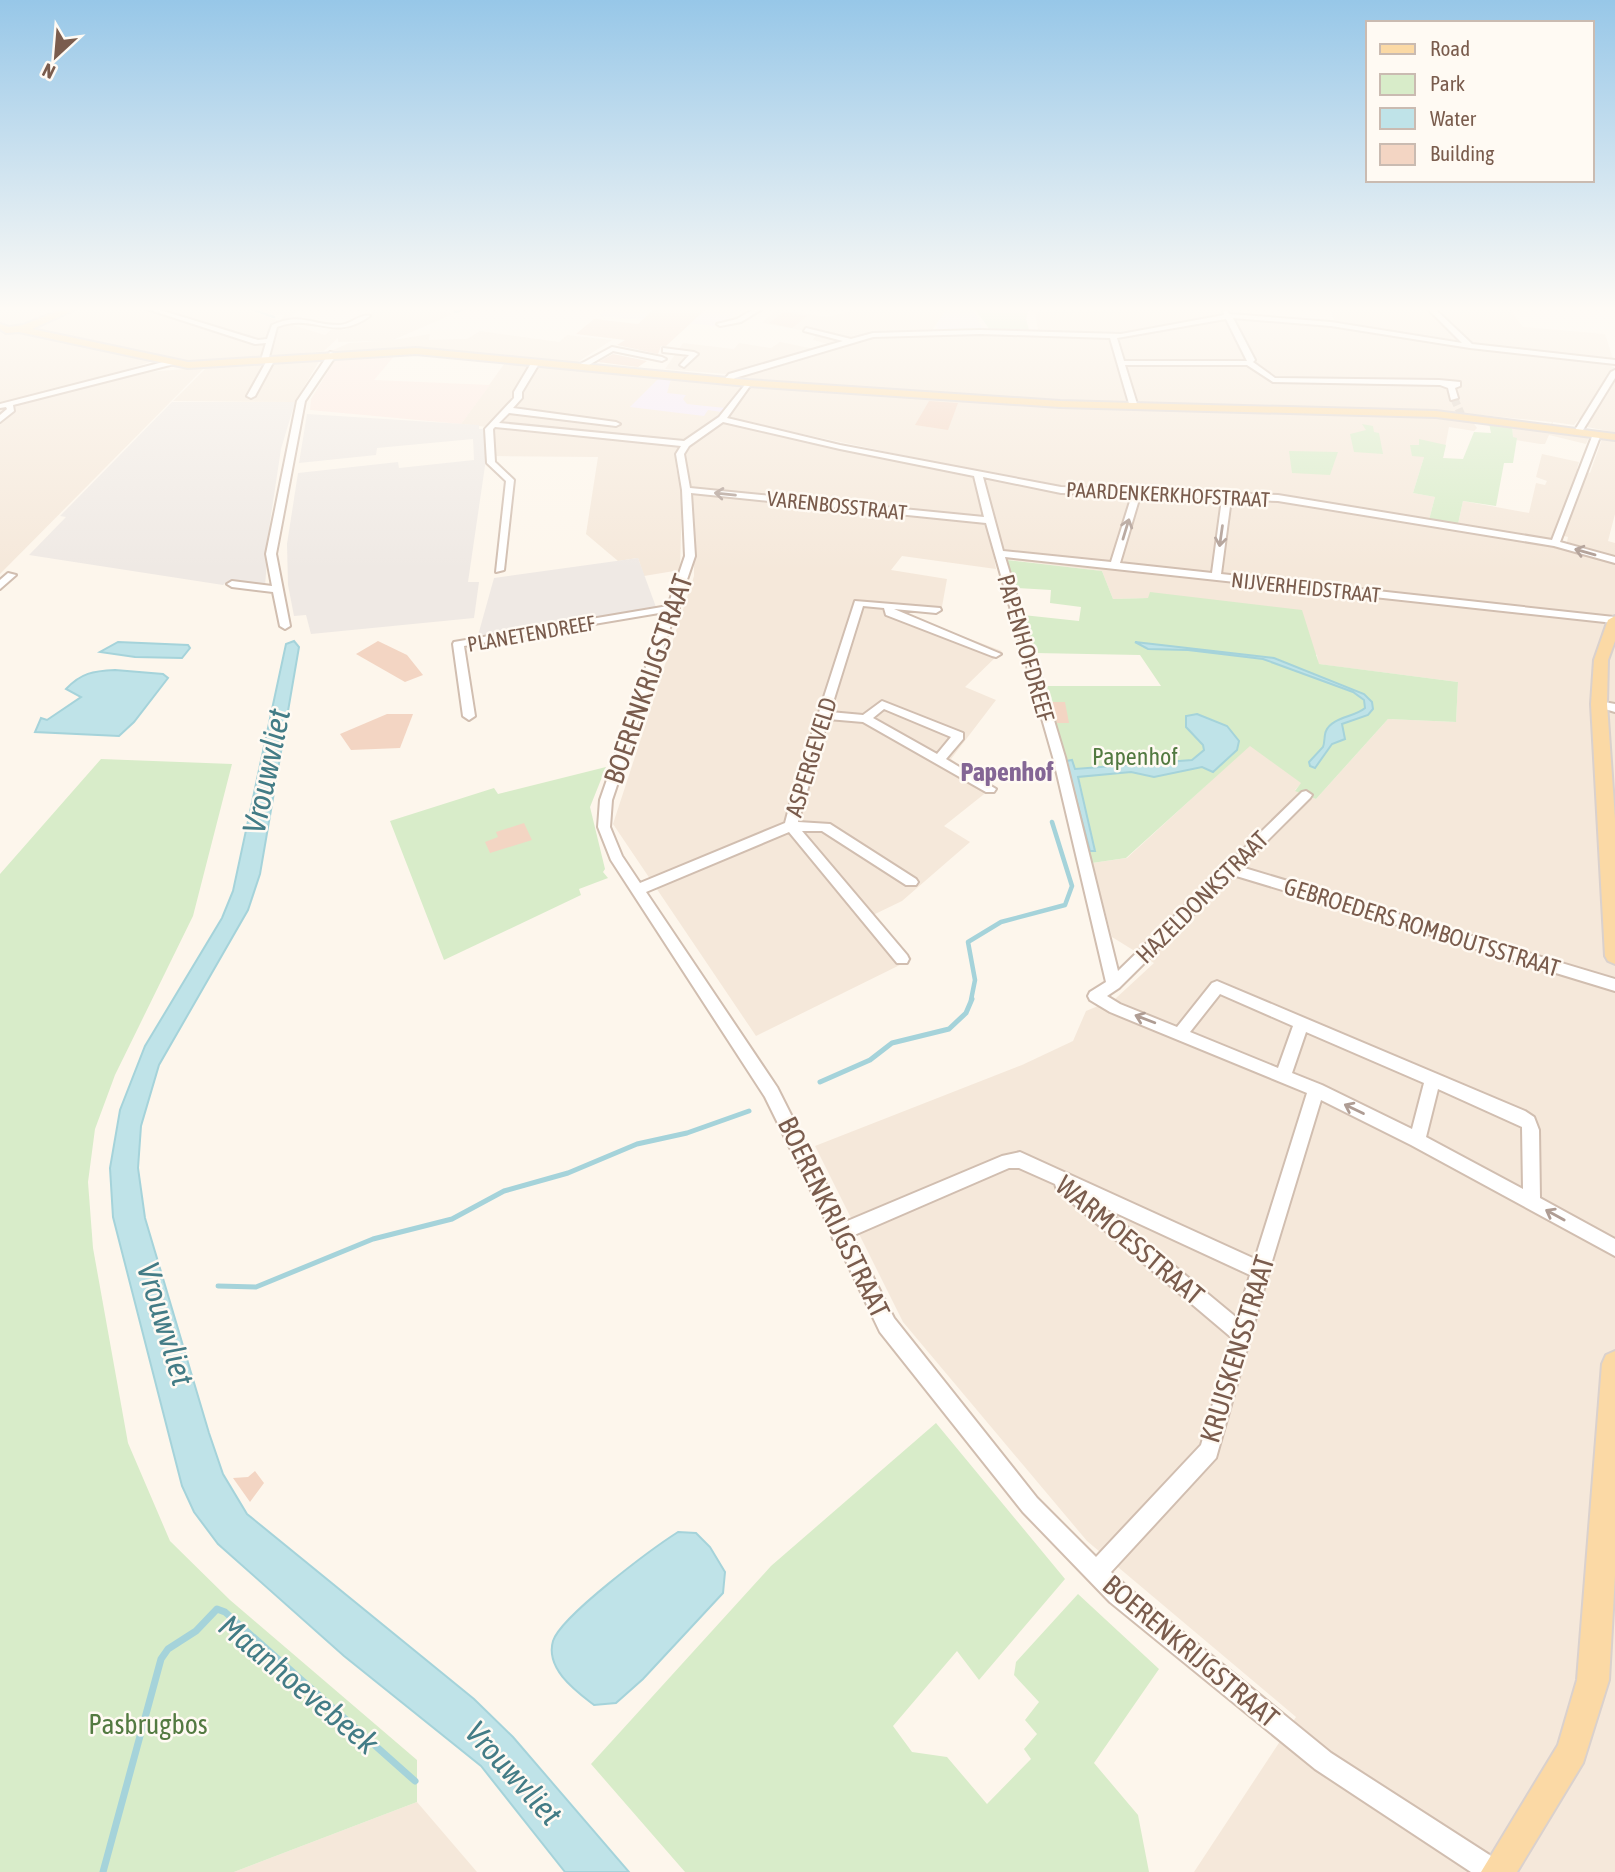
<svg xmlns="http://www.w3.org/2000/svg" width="1615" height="1872" font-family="'Asap Condensed',sans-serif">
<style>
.residential{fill:#f5e8da}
.commercial{fill:#fde8e0}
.industrial{fill:#efe9e4}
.education{fill:#f3e8fa}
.green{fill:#d8ecc9}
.water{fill:#bfe3e8;stroke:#a5d3da;stroke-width:2}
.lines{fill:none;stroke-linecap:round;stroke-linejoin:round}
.stream-far3{stroke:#a5d3da;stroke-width:2.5}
.stream-far2{stroke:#a5d3da;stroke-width:4.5}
.stream-far1{stroke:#a5d3da;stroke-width:5}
.stream{stroke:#a5d3da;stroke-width:7}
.building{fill:#f3d5c3}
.minor-tunnel{stroke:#dcd0c4;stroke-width:8;stroke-dasharray:8 3.5;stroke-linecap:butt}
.minor-casing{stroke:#d1beb0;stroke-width:4}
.major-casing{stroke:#dad1cd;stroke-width:4}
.minor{fill:#fff;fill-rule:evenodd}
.major{fill:#fbd9a5;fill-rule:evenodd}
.oneway{stroke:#af9d94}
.labels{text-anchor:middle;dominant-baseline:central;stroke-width:5;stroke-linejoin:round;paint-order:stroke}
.far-street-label{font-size:21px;fill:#7a5c4d;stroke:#fffaf3}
.street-label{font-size:24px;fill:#7a5c4d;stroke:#fffaf3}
.park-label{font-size:24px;fill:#537a41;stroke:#fffaf3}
.neighbourhood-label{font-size:26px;font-weight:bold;fill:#846695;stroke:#fffaf3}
.near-street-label{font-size:28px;fill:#7a5c4d;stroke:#fffaf3}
.near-park-label{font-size:28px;fill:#537a41;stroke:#fffaf3}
.near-water-label{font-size:32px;font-style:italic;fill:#437c86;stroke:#fffaf3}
</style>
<rect width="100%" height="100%" fill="#fdf6ec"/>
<!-- residential -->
<g class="residential">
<polygon points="0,309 244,309 280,321 284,315 269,315 253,309 300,309 283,322 325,335 333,328 344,330 371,317 364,315 384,309 432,309 453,314 393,340 430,334 429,340 467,339 480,331 559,342 567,335 612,340 576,363 470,352 331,351 349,343 381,341 338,342 338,338 324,351 272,357 192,363 162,358 95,380 0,405"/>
<polygon points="777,309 827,317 860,309 941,309 947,310 932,330 934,335 1039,335 1035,312 1217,309 1231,315 1335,323 1330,309 1509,309 1523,327 1605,334 1613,359 1596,358 1615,368 1615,514 1608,541 1615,543 1615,556 1567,542 1568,537 1554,533 1549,540 1458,524 1463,501 1529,513 1536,483 1545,485 1547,481 1536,477 1542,454 1579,462 1577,469 1590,473 1602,439 1612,441 1613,432 1587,427 1590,421 1579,419 1574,425 1553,422 1551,429 1586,436 1589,437 1586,444 1549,435 1545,444 1540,444 1516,440 1513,437 1512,425 1549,429 1552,422 1419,409 1422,417 1473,422 1477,428 1474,431 1449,427 1443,458 1424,457 1413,493 1435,497 1429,520 1268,494 1058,488 726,418 750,385 726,374 665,369 683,343 734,349 739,343 771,348 780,342 814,349 828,344 813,340 817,333 762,323"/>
<polygon points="321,358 295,402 173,401 206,368 204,368 0,574 0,408 135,373"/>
<polygon points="507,360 744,384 721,417 678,449 676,468 682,493 680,570 644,576 638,558 618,561 586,534 598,457 495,456 492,430 496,428 461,424"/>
<polygon points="725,423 829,446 1085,492 1284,502 1556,547 1615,562 1615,1872 1194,1872 1296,1717 1087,1541 903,1322 815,1146 1022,1065 1073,1041 1086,1011 1115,999 1154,963 1112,937 1092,863 1127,858 1250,745 1302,783 1295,790 1316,799 1388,719 1456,722 1458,682 1318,664 1317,655 1148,598 1113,599 1102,571 994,558 996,569 902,556 891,570 947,579 941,612 908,609 909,616 1002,651 965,687 996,700 951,759 993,787 944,826 970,842 902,901 873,915 912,959 756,1036 613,824 694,576 694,537 685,449"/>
<polygon points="417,1802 477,1872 234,1872"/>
</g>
<!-- commercial -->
<polygon class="commercial" points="395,355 374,380 490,385 461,424 310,410 311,399 337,357"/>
<!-- industrial -->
<g class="industrial">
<polygon points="172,402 295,402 281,449 270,522 265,586 228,581 223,585 29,555 66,517 60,516"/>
<polygon points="307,414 479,425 479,429 485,429 486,459 468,582 479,582 474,618 311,634 306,615 294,616 288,585 287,544 298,473 398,462 399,468 474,460 473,439 377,448 376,455 299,463"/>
<polygon points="638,558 656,607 477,639 494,578"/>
</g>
<!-- education -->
<g class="education">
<polygon points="606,309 742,309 719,326 599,316"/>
<polygon points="946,309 973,309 983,330 938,331 936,325"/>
<polygon points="659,378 671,379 667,393 686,395 683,399 687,404 725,408 722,412 708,410 704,416 630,407"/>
</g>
<!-- green -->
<g class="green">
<polygon points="975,309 1029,309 1026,319 1029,330 990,330"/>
<polygon points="1489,423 1512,425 1513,437 1517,438 1513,463 1504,463 1496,506 1463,501 1458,524 1429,520 1435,497 1413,493 1424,457 1412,456 1410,445 1419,445 1419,439 1446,445 1443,458 1463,459 1474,432 1491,433"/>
<polygon points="1362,424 1373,426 1374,432 1379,433 1383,454 1354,452 1350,434 1366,430"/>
<polygon points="1289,451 1338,452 1330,475 1292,473"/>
<polygon points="1007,560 1102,571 1113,599 1148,598 1150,592 1302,610 1319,664 1458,682 1456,722 1388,719 1316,799 1295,791 1301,783 1250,746 1126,858 1092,863 1046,686 1161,686 1140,655 1035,653 1023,615 1079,621 1081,607 1050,603 1051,590 1017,588"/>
<polygon points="101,759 232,764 193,916 115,1075 95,1129 88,1182 93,1248 128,1443 170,1541 230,1600 417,1760 417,1802 234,1872 0,1872 0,874"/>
<polygon points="606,767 590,807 605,869 603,872 608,878 579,889 581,895 444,960 390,821 494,788 498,794"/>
<polygon points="936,1423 1065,1579 979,1680 957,1651 893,1726 912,1752 947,1757 987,1804 1031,1759 1024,1749 1037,1734 1025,1720 1039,1702 1014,1675 1016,1662 1078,1594 1159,1669 1094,1763 1138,1815 1149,1872 685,1872 591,1764 771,1566"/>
</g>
<!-- water -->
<g class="water">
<polygon points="294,641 299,647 260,874 248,910 159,1065 141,1126 138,1168 145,1218 209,1433 223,1474 247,1514 474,1699 513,1737 629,1872 565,1872 481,1766 344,1656 218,1544 194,1512 182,1486 173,1451 113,1217 110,1168 120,1110 145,1046 222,918 233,891 286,644"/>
<polygon points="118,642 188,645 190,648 182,658 135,657 100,652"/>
<path d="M1135,642L1274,658L1364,694L1372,702L1373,709L1368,715L1342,724L1345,739L1332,744L1315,768L1310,766L1309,762L1323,747C1325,742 1324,735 1326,731C1332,717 1355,717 1365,708L1364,700L1353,692L1263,659L1188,650L1148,649Z"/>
<path d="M115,670L163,674L168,678L134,722L119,736L35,732L41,718L47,720L81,697L66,689C81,673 93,671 115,670Z"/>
<polygon points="1197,714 1227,726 1239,741 1237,750 1213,772 1202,767 1154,777 1131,772 1078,777 1095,851 1090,851 1066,761 1072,760 1075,769 1192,760 1204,750 1203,745 1186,727 1186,716"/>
<path d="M678,1532L696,1533L710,1547L725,1572L723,1593L643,1679L616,1703L594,1705C576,1691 545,1669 553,1641C561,1616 653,1548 678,1532Z"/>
</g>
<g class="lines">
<!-- stream-far3 -->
<g class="stream-far3">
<polyline points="251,309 274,317"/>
<polyline points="455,312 465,309"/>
</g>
<!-- stream-far2 -->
<polyline class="stream-far2" points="971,1000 975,980 968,942 1001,922 1065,905 1072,886 1052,822"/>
<!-- stream-far1 -->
<g class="stream-far1">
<polyline points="820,1082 870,1060 892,1043 949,1029 966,1013 972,999"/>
<polyline points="218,1286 256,1287 373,1239 452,1219 504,1191 568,1173 637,1144 687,1133 749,1111"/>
</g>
<!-- stream -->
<polyline class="stream" points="103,1872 161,1659 168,1649 196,1631 217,1609 225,1612 415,1781"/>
</g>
<!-- building -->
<g class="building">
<polygon points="654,309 706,309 666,346 661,346 658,354 617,345 625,340 576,334 594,319 638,324"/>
<polygon points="784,312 807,316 792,328 769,323"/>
<polygon points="613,354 647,361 638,367 598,362"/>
<polygon points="929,401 958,403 948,430 915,425"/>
<polygon points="378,641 407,655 423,675 405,682 356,654"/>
<polygon points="1051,702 1065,702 1069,723 1057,723"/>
<polygon points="387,714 413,714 400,748 351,750 340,734"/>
<polygon points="524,823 532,840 490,853 485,842 498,837 496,832"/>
<polygon points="255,1471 264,1483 250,1502 233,1478 248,1477"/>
</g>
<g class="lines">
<!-- minor-tunnel -->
<polyline class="minor-tunnel" points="1454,398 1461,414"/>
<!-- minor casing -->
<g class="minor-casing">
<g id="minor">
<path d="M147,309H157L258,340L267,339L272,325C302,312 310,325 339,325C351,325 360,313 370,316C333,343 314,312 277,327L269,357L275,359L255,396L251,398L247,396L266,362L261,360L266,343L255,344Z"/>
<polygon points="754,309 762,309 741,322 720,326 717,324 737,319"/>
<path d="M1428,309H1435L1472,344L1615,360V364L1470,348L1331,326L1233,318L1255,360L1253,362L1275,378L1439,380L1460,382V386L1455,388L1458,398L1451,400L1448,388L1440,385L1273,382L1247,365H1125L1138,407L1134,409L1130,407L1110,338L980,334L873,337L735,378L730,383L723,381L729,374L843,341L804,331L806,328L851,339L873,333L980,330L1121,334L1224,315L1223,312L1226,310L1230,314L1331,322L1462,343ZM1226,319L1247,361H1124L1117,338Z"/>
<polygon points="612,347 662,357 666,359 662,361 613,351 582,369 575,367"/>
<polygon points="663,348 694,352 698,354 684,367 680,365 689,355 663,352"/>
<polygon points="330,352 337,354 305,401 276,554 290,626 285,629 280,626 273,592 232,587 227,584 232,581 272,586 266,554 297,401"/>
<polygon points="171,360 174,360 174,364 13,405 14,411 0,422 0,415 7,409 6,407 0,408 0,404"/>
<path d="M533,360L540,362L522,392V398L513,408L616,422L620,424L616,426L509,413L499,423L684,441L719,417L748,381L752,383L727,418L840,445L1061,487L1278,495L1552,540L1593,434L1597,432L1601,434L1560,542L1615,557V563L1554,546L1278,501L1231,499L1221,574L1614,617V623L1005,557L1065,757L1118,971L1302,792L1306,791L1312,795L1310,798L1241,867L1615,979V991L1233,875L1119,988L1107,996L1120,1004L1177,1027L1212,983L1217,981L1525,1111L1534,1117L1539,1130L1540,1198L1615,1239V1256L1411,1145L1321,1100L1269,1271L1216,1458L1111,1572L1126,1586L1331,1753L1502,1863L1505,1872H1471L1315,1769L1110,1602L1023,1512L880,1332L836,1240L833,1239L831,1231L765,1097L611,860L598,827L600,800L665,612L464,646L475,716L469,720L463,716L453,644L454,642L668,606L685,556L682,490L676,454L681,446L495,427L493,429L495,462L514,480L504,570L496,572L506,481L487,463L485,429L514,398V392ZM723,422L840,449L974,476L984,517L690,488L684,454L689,446ZM983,477L1061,493L1132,495L1111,562L1003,551ZM691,493L986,523L1053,757L1106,982L1090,992L1088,996L1090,1000L1110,1012L1307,1093L1255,1259L1020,1152L1002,1156L845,1222L777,1087L646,892L789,832L897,963H907L909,959L907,955L802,831H822L906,885H916L918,882L916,879L830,824L798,822L828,719L863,722L986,792H994L996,789L946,759L963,739V733L882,701L863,715L830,712L863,606L884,608L886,615L992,656L996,657L1001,654L894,609L936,613L941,610L940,608L855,601L793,793L785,823L640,883L622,856L610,827L612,800L676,610L679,608L678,606L695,556ZM1140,496L1222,499L1212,573L1120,563ZM884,709L951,737L937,754L873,718ZM1220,994L1293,1026L1278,1068L1190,1032ZM1306,1032L1424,1083L1412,1129L1322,1085L1292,1073ZM1438,1089L1522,1127L1523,1189L1426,1137ZM1009,1168H1019L1055,1184L1057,1190L1232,1338L1201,1445L1096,1557L1037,1498L894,1318L852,1236ZM1103,1207L1250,1275L1237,1318Z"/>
<polygon points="1615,370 1615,378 1583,430 1576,432 1575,430 1611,372"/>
<polygon points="8,573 16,575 0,589 0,580"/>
<polygon points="1599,701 1615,704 1615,712 1595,706 1593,704"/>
</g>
</g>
<!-- major casing -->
<g class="major-casing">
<g id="major">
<polygon points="63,309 76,309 32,329 188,362 416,348 748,380 1060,401 1436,411 1615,434 1615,440 1436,417 1060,407 748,386 416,354 188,368 19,332 6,333 0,329 0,324 9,327 23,325"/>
<polygon points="1615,616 1615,641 1608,660 1607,704 1615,819 1615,964 1608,961 1605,956 1591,704 1594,660 1608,620"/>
<polygon points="1615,1351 1615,1575 1609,1680 1583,1763 1517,1872 1481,1872 1558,1745 1577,1680 1602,1364 1606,1355"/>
</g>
</g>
<!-- minor -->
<use href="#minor" class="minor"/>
<!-- major -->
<use href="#major" class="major"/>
</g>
<!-- one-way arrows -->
<defs><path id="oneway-shaft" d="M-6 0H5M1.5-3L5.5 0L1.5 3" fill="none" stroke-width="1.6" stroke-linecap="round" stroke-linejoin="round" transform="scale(1.75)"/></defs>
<g class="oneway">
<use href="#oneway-shaft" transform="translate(725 494) rotate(-174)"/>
<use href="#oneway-shaft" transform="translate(1126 529) rotate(-73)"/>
<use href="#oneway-shaft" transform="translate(1221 536) rotate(98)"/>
<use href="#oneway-shaft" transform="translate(1585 552) rotate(-164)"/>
<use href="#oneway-shaft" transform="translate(1145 1019) rotate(-159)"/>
<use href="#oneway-shaft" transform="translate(1354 1109) rotate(-154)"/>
<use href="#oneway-shaft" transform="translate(1555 1215) rotate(-151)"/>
</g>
<!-- sky -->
<linearGradient id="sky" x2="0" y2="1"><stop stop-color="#97c7e8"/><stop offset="0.54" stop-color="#fefbf6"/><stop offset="1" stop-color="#fefbf6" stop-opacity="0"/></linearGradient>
<rect width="1615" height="571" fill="url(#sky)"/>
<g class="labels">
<!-- far-street labels -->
<g class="far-street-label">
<text transform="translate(1168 494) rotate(3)">PAARDENKERKHOFSTRAAT</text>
<text transform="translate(837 505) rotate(6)">VARENBOSSTRAAT</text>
<text transform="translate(1306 587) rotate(6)">NIJVERHEIDSTRAAT</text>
<text transform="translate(531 633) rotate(-10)">PLANETENDREEF</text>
</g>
<!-- street labels -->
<g class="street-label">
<text transform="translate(1026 648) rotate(74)">PAPENHOFDREEF</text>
<text transform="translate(811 757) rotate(-73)">ASPERGEVELD</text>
<text transform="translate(1202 897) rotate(-45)">HAZELDONKSTRAAT</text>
<text transform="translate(1422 927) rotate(17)">GEBROEDERS ROMBOUTSSTRAAT</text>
</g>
<!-- park labels -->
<g class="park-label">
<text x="1135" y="756">Papenhof</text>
</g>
<!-- neighbourhood labels -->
<g class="neighbourhood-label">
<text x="1007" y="772">Papenhof</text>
</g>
<!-- near-street labels -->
<g class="near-street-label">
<text transform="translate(648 679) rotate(-71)">BOERENKRIJGSTRAAT</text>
<text transform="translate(834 1217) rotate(64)">BOERENKRIJGSTRAAT</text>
<text transform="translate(1130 1240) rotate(40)">WARMOESSTRAAT</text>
<text transform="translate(1237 1349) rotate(-73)">KRUISKENSSTRAAT</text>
<text transform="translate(1191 1651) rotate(40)">BOERENKRIJGSTRAAT</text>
</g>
<!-- near-park labels -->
<g class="near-park-label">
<text x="148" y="1724">Pasbrugbos</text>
</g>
<!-- near-water labels -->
<g class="near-water-label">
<text transform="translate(266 771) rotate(-78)">Vrouwvliet</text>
<text transform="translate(166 1324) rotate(73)">Vrouwvliet</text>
<text transform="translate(299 1684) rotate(40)">Maanhoevebeek</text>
<text transform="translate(514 1773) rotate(48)">Vrouwvliet</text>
</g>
</g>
<!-- legend -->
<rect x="1366" y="21" width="228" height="161" fill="#fffaf3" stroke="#cabbb1" stroke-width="2"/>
<rect x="1380" y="44" width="35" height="10" fill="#fbd9a5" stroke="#cabbb1" stroke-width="2"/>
<text x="1430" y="56" font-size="21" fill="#7a5c4d">Road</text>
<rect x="1380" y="74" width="35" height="21" fill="#d8ecc9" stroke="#cabbb1" stroke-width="2"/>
<text x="1430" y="91" font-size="21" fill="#7a5c4d">Park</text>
<rect x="1380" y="108" width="35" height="21" fill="#bfe3e8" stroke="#cabbb1" stroke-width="2"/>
<text x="1430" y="126" font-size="21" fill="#7a5c4d">Water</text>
<rect x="1380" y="144" width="35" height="21" fill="#f3d5c3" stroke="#cabbb1" stroke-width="2"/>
<text x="1430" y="161" font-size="21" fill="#7a5c4d">Building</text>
<!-- north arrow -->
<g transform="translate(56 56) rotate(206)" stroke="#fffaf3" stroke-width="5" paint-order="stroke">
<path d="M0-5L12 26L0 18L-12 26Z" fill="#7a5c4d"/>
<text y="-10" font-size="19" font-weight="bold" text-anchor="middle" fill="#7a5c4d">N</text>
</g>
</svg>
